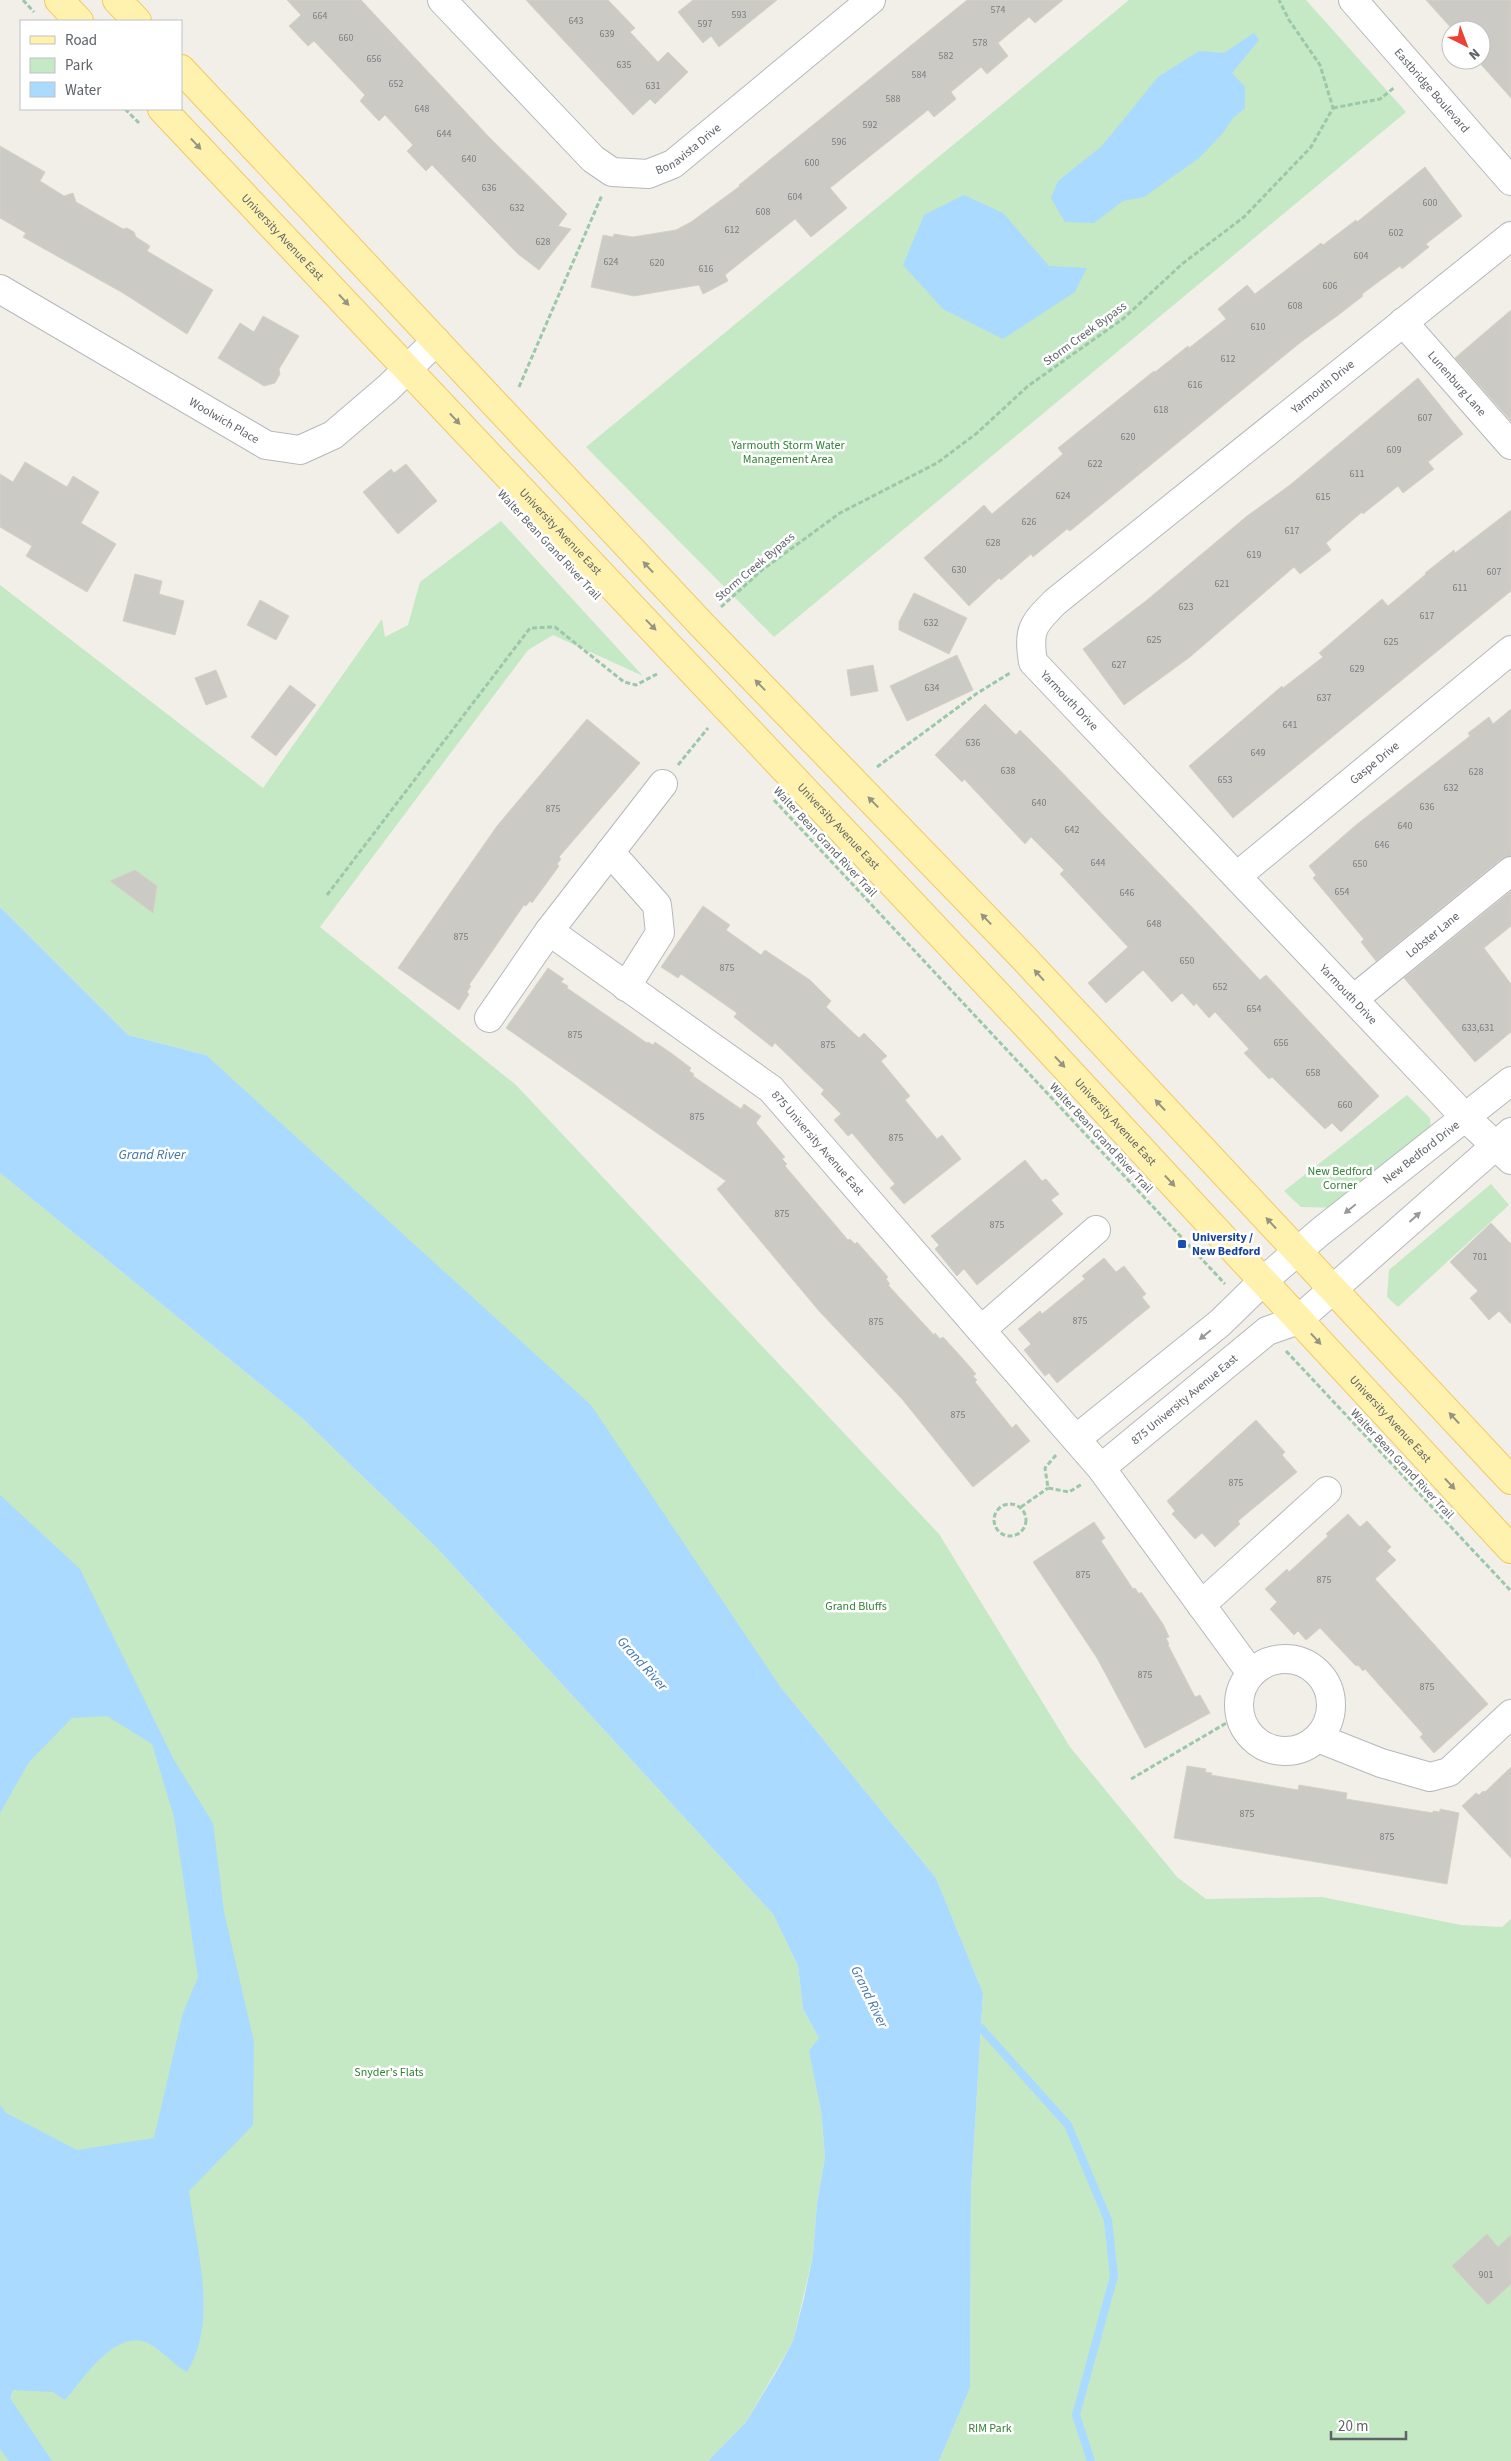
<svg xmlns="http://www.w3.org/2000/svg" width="1511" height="2461" font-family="'Source Sans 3',sans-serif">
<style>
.green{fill:#c5e8c5}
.water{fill:#aadaff}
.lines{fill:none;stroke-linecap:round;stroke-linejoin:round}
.stream{stroke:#aadaff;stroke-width:8}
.building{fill:#cccac5;stroke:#d6d1c6}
.minor-casing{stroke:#b5b8bc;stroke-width:30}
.major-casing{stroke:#f2c960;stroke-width:30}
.path{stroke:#9cc7a9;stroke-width:3;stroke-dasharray:5 2.5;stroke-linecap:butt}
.minor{stroke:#fff;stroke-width:28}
.major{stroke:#fff2af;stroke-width:28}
.oneway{fill:#979581}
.oneway2{fill:#979a9d}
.transit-dot{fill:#1a4fb4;stroke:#fff;stroke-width:2}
.labels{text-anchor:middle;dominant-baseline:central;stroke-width:5;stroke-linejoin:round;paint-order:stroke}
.number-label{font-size:10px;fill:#7a7d7f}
.street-label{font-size:12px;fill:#5f6368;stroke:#fff}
.park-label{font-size:12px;fill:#348238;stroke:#fff}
.transit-label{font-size:12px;font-weight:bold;fill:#164399;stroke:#fff;text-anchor:start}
.water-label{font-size:14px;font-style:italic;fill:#4174aa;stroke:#fff}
</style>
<rect width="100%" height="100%" fill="#f1efe8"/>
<!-- green -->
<g class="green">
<polygon points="1129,0 1306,0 1406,112 774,637 586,447"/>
<polygon points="501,521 643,676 553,635 528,650 320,927 516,1085 939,1534 1070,1747 1177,1877 1206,1899 1322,1897 1461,1925 1502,1927 1511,1919 1511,2461 939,2461 970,2388 971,2191 983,1993 936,1878 779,1685 206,1055 128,1035 0,907 0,585 263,788 382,619 385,637 408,625 420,582"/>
<polygon points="1407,1095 1430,1118 1431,1134 1344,1208 1301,1207 1284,1191"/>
<polygon points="0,1173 302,1418 437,1548 773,1914 798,1966 803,2009 819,2038 821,2110 825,2157 817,2203 813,2255 793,2341 746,2422 708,2461 0,2461"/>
<polygon points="1491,1184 1509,1205 1398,1307 1387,1297 1389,1270"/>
</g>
<!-- water -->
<g class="water">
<polygon points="1254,33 1259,40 1232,73 1245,87 1245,108 1233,118 1223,133 1199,158 1144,197 1123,201 1094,223 1065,222 1051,198 1058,181 1102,146 1158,77 1199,51 1224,53"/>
<polygon points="964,195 1003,213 1049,266 1087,268 1075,292 1003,339 943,309 903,265 924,215"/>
<polygon points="0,907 128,1035 206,1055 591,1405 779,1685 936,1878 983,1993 971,2191 970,2388 939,2461 708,2461 746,2422 775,2374 793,2341 804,2298 813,2255 817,2203 825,2157 821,2110 809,2051 819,2038 803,2009 798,1966 773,1914 437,1548 302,1418 0,1173"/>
<path d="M0,1495L80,1569L174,1760L213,1823L224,1912L254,2042L253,2125L189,2191C196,2248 219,2320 187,2372C172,2364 160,2348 146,2342C114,2330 83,2379 65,2400L53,2392L13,2390L10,2398L52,2461H9L0,2449V2105L6,2113L77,2150L154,2138L183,2013L198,1977L174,1817L152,1744L107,1716L72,1718L29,1762L0,1813Z"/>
</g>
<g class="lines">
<!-- stream -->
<polyline class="stream" points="981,2028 1068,2125 1108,2220 1114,2276 1076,2415 1091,2461"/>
</g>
<!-- building -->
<g class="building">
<polygon points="287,0 361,0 489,137 567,214 558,226 571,229 539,270 518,254 432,165 426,171 407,151 413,145 385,115 379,121 360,101 365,95 314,41 308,46 289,26 301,15"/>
<polygon points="526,0 608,0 635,28 630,32 658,62 668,52 688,72 655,104 650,99 633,115"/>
<polygon points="693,0 777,0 719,47 711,36 703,43 678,12"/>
<polygon points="967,0 1063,0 1035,23 1029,17 998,43 1008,56 987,74 981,67 951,92 956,99 934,117 928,110 830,188 847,208 811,237 795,219 725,275 728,281 703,294 699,285 634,296 591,287 603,235 613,237 614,234 633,237 676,230 691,222 740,186 739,185"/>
<polygon points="1426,0 1511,0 1511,98 1477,60 1481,60 1481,30 1453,30"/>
<polygon points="0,146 45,172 40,181 64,196 73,193 76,202 123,229 127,228 134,232 136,237 150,246 147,251 213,290 187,334 123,293 23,237 26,233 0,218"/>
<polygon points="1425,167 1462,216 1426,244 1429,247 1402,269 1400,266 1362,294 1363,296 1337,316 1301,342 1070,531 1067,529 1033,557 1031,554 1001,580 999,578 969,606 924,558 984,505 992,514 1063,454 1058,448 1154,371 1155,372 1188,346 1189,348 1226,319 1218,309 1247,285 1255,294 1321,243 1323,245 1356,220 1357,222"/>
<polygon points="1511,310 1511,421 1455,358"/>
<polygon points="263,316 299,336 279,369 280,374 275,383 264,386 218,358 240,323 254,332"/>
<polygon points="1418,378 1463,434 1428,462 1434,469 1403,493 1398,486 1363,514 1362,512 1326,543 1331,550 1300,574 1294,567 1190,657 1124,705 1083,649 1147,600 1247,516 1290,485"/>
<polygon points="25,462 67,487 73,476 99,492 81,523 116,544 87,592 26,556 32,546 0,527 0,474 13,482"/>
<polygon points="406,464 437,501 398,534 363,492 391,469 394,473"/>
<polygon points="1511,510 1511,591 1233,818 1189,766 1282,686 1283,688 1323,657 1319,653 1382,599 1388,606 1426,574 1425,573 1454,550 1455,553"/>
<polygon points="135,574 162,581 159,594 184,601 175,635 123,621"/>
<polygon points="914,593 967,618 949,654 899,630 899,622"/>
<polygon points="260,600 289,616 276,640 247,625"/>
<polygon points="957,655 973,690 907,721 890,686"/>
<polygon points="873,665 878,691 851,696 847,670"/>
<polygon points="216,670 227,697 206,705 195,678"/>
<polygon points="290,685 316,705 276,756 251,737"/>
<polygon points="985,704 1016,735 1020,730 1052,762 1189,904 1260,980 1266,975 1379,1096 1341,1132 1332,1123 1325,1129 1272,1077 1269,1079 1244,1053 1249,1049 1215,1012 1209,1018 1196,1003 1194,1006 1182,993 1172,1002 1143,970 1106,1003 1088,983 1128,947 1060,874 1064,870 1031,837 1025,844 964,779 962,782 935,755"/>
<polygon points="1511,709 1511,856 1501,859 1376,961 1361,942 1364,939 1313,878 1316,875 1309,866 1356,825 1470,736 1468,733 1489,717 1493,724"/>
<polygon points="587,719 640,763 559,857 561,859 557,864 559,866 532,903 530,901 526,906 524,905 469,985 471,986 467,992 469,994 459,1010 398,968 497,826"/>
<polygon points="135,870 157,886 153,913 110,881"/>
<polygon points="1511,891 1511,926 1484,948 1511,984 1511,1032 1475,1062 1404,978"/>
<polygon points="703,906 730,925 726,930 761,955 765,950 810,980 831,1001 826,1007 859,1038 864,1033 887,1056 881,1061 910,1096 905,1100 937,1139 942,1135 961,1159 904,1204 890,1188 895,1184 852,1133 848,1136 834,1120 841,1114 821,1094 824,1090 775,1043 772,1047 734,1017 737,1013 681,974 678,978 661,967"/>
<polygon points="548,968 564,979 561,982 568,986 567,988 647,1043 648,1042 653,1045 655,1042 671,1053 691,1068 689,1071 694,1074 693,1076 741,1109 744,1104 761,1116 756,1123 785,1157 782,1159 787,1164 785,1166 848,1240 850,1239 855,1244 857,1242 888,1277 886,1279 890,1284 888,1285 934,1335 935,1333 940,1339 943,1337 964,1360 976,1374 973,1376 977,1380 975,1382 1012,1428 1016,1424 1030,1441 973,1487 902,1399 819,1311 717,1189 726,1181 506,1028"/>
<polygon points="1025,1160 1042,1181 1046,1179 1059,1194 1051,1200 1063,1214 977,1285 964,1269 957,1276 935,1249 939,1245 931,1236"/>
<polygon points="1491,1223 1511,1244 1511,1324 1499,1311 1489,1320 1470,1298 1478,1291 1450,1262"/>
<polygon points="1104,1258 1116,1272 1124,1266 1146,1294 1142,1297 1150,1307 1057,1383 1049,1373 1045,1376 1024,1350 1031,1344 1018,1329 1040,1311 1042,1314 1085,1279 1082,1276"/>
<polygon points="1256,1420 1285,1452 1282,1455 1297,1472 1238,1521 1240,1524 1215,1547 1202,1533 1195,1539 1172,1514 1175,1511 1167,1501"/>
<polygon points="1348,1514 1360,1527 1367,1521 1391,1547 1387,1551 1396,1560 1375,1579 1488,1704 1434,1753 1420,1737 1423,1734 1365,1669 1363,1671 1358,1665 1356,1666 1320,1628 1306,1640 1298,1631 1294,1635 1270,1609 1277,1602 1265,1589 1287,1569 1289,1572 1328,1536 1326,1534"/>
<polygon points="1094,1522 1105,1538 1101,1541 1133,1589 1135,1588 1139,1594 1141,1592 1163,1624 1169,1637 1166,1638 1169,1644 1168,1645 1195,1697 1200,1695 1210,1713 1145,1748 1097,1658 1033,1562"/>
<polygon points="1187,1766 1206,1769 1205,1772 1212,1773 1211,1775 1298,1790 1299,1785 1347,1793 1346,1799 1433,1813 1433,1811 1440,1812 1440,1809 1459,1813 1447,1884 1174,1838"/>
<polygon points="1511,1767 1511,1858 1462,1806 1476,1793 1479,1795 1483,1791 1485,1792"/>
<polygon points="1487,2234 1498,2247 1511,2235 1511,2284 1488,2305 1452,2266"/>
</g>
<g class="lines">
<!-- minor casing -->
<g class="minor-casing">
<g id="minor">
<path id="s1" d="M442,0L593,159L612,172L648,174L673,164L871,0"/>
<path id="s2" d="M1353,0L1511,181"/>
<path id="s3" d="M1511,236L1055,602C1032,625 1028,630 1033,662L1465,1117L1511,1160"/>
<path id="s4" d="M0,289L266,445L300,450L333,435L388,388L436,341"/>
<path id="s5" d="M1403,322L1511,445"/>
<polyline points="610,852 657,905 660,933 626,987"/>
<path id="s6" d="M1237,876L1511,650"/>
<path id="s7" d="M549,931L771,1089L1101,1468L1251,1673"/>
<path id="s8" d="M1355,998L1511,871"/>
<polyline points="489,1018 549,931 663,784"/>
<polyline points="981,1330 1096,1230"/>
<path id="s9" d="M1076,1439L1220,1323L1263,1281L1320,1232L1511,1081"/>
<path id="s10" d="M1101,1468L1267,1331L1298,1320L1511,1132"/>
<polyline points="1201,1605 1327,1491"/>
<circle cx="1285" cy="1705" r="46"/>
<polyline points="1318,1738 1381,1763 1430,1777 1449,1772 1511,1714"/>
</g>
</g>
<!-- major casing -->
<g class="major-casing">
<g id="major">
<polyline points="59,0 79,21"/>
<polyline points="117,0 137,21"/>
<polyline points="181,69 702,625 1020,954 1511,1480"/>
<path id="s11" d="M162,109L1027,1026L1511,1549"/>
</g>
</g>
<!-- path -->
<g class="path">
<polyline points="23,0 34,12"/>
<polyline points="1333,108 1380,99 1395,87"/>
<polyline points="125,109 139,123"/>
<polyline points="519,387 602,195"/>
<polyline points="721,607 762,570 840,513 937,463 977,433 1028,386 1124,318 1182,264 1244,217 1311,147 1333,108 1320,65 1289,20 1279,0"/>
<polyline points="678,765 708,728"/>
<polyline points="877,767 976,694 1010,673"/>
<polyline points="774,800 1225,1284"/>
<polyline points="327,895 530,628 555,627 624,682 636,685 657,674"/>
<polyline points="1286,1351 1511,1591"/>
<polyline points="1056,1455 1045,1468 1048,1488 1069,1492 1082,1484"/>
<circle cx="1010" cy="1520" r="16"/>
<polyline points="1021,1507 1048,1488"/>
<polyline points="1131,1779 1240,1715"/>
</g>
<!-- minor -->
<use href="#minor" class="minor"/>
<!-- major -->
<use href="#major" class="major"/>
</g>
<!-- one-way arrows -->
<defs><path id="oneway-solid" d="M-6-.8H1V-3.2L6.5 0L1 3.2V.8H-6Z" transform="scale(1.25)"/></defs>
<g class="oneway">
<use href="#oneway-solid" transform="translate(196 144) rotate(47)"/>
<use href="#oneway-solid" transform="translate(344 300) rotate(47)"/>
<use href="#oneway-solid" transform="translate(455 419) rotate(47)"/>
<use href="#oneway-solid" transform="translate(648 567) rotate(-133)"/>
<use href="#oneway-solid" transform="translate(651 625) rotate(46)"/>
<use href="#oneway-solid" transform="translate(760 685) rotate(-134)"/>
<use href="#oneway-solid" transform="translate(873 802) rotate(-134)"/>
<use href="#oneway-solid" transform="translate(986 919) rotate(-134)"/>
<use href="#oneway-solid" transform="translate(1039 975) rotate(-132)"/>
<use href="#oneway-solid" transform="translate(1060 1062) rotate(47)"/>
<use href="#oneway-solid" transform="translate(1160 1105) rotate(-133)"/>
<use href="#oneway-solid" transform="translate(1170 1181) rotate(47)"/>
<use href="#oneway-solid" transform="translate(1271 1223) rotate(-133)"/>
<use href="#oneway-solid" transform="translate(1316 1339) rotate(47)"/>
<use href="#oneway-solid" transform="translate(1454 1418) rotate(-133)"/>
<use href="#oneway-solid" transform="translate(1450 1484) rotate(47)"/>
</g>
<g class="oneway2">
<use href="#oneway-solid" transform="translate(1350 1209) rotate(141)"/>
<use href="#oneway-solid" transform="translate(1415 1217) rotate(-42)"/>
<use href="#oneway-solid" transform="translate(1205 1335) rotate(141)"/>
</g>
<!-- markers -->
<rect class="transit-dot" x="1177" y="1239" width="10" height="10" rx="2.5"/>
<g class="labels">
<!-- number labels -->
<g class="number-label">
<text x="998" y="10">574</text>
<text x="739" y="15">593</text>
<text x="320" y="16">664</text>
<text x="576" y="21">643</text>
<text x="705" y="24">597</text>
<text x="607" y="34">639</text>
<text x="346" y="38">660</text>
<text x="980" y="43">578</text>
<text x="946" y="56">582</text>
<text x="374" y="59">656</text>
<text x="624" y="65">635</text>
<text x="919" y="75">584</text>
<text x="396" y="84">652</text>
<text x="653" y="86">631</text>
<text x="893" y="99">588</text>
<text x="422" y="109">648</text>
<text x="870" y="125">592</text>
<text x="444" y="134">644</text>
<text x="839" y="142">596</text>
<text x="469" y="159">640</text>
<text x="812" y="163">600</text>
<text x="489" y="188">636</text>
<text x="795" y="197">604</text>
<text x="1430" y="203">600</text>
<text x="517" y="208">632</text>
<text x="763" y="212">608</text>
<text x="732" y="230">612</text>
<text x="1396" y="233">602</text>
<text x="543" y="242">628</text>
<text x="1361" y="256">604</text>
<text x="611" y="262">624</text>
<text x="657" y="263">620</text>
<text x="706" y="269">616</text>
<text x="1330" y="286">606</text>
<text x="1295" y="306">608</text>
<text x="1258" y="327">610</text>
<text x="1228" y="359">612</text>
<text x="1195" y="385">616</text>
<text x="1161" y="410">618</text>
<text x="1425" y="418">607</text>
<text x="1128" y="437">620</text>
<text x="1394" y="450">609</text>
<text x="1095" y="464">622</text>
<text x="1357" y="474">611</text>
<text x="1063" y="496">624</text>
<text x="1323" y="497">615</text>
<text x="1029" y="522">626</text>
<text x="1292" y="531">617</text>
<text x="993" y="543">628</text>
<text x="1254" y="555">619</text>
<text x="959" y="570">630</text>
<text x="1494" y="572">607</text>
<text x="1222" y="584">621</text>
<text x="1460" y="588">611</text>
<text x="1186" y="607">623</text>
<text x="1427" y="616">617</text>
<text x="931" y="623">632</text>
<text x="1154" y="640">625</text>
<text x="1391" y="642">625</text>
<text x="1119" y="665">627</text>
<text x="1357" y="669">629</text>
<text x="932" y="688">634</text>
<text x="1324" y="698">637</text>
<text x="1290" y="725">641</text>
<text x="973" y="743">636</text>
<text x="1258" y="753">649</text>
<text x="1008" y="771">638</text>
<text x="1476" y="772">628</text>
<text x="1225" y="780">653</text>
<text x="1451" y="788">632</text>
<text x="1039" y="803">640</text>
<text x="1427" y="807">636</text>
<text x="553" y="809">875</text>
<text x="1405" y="826">640</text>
<text x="1072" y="830">642</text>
<text x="1382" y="845">646</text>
<text x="1098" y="863">644</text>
<text x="1360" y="864">650</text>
<text x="1342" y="892">654</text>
<text x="1127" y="893">646</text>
<text x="1154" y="924">648</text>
<text x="461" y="937">875</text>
<text x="1187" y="961">650</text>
<text x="727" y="968">875</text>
<text x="1220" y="987">652</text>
<text x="1254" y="1009">654</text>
<text x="1478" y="1028">633,631</text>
<text x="575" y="1035">875</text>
<text x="1281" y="1043">656</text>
<text x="828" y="1045">875</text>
<text x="1313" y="1073">658</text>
<text x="1345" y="1105">660</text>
<text x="697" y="1117">875</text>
<text x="896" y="1138">875</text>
<text x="782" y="1214">875</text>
<text x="997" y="1225">875</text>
<text x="1480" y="1257">701</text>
<text x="1080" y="1321">875</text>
<text x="876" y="1322">875</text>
<text x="958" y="1415">875</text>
<text x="1236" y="1483">875</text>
<text x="1083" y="1575">875</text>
<text x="1324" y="1580">875</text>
<text x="1145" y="1675">875</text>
<text x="1427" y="1687">875</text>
<text x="1247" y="1814">875</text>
<text x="1387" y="1837">875</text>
<text x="1486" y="2275">901</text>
</g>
<!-- street labels -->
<g class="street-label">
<text stroke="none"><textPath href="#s2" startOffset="120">Eastbridge Boulevard</textPath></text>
<text stroke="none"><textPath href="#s1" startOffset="326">Bonavista Drive</textPath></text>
<text stroke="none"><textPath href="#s11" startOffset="176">University Avenue East</textPath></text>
<text transform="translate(1085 334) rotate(-36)">Storm Creek Bypass</text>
<text stroke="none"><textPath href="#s5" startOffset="82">Lunenburg Lane</textPath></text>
<text transform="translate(1323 387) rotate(-39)">Yarmouth Drive</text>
<text stroke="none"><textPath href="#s4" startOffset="260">Woolwich Place</textPath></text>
<text stroke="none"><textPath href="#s11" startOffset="581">University Avenue East</textPath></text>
<text transform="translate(549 545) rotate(47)">Walter Bean Grand River Trail</text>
<text transform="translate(755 567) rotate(-40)">Storm Creek Bypass</text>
<text stroke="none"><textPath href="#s3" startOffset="706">Yarmouth Drive</textPath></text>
<text stroke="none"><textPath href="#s6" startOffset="178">Gaspe Drive</textPath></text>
<text stroke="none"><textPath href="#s11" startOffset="986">University Avenue East</textPath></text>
<text transform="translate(825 842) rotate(47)">Walter Bean Grand River Trail</text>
<text stroke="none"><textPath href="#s8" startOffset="100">Lobster Lane</textPath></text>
<text stroke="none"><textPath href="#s3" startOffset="1111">Yarmouth Drive</textPath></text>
<text stroke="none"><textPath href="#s11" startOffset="1391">University Avenue East</textPath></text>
<text transform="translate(1101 1138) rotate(47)">Walter Bean Grand River Trail</text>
<text stroke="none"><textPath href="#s7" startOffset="344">875 University Avenue East</textPath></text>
<text stroke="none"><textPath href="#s9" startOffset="449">New Bedford Drive</textPath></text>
<text stroke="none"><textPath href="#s10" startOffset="108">875 University Avenue East</textPath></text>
<text stroke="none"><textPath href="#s11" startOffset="1796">University Avenue East</textPath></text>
<text transform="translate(1402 1464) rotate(47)">Walter Bean Grand River Trail</text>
</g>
<!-- park labels -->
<g class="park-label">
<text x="788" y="445">Yarmouth Storm Water<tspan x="788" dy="14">Management Area</tspan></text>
<text x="1340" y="1171">New Bedford<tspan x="1340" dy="14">Corner</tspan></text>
<text x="856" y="1606">Grand Bluffs</text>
<text x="389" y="2072">Snyder's Flats</text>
<text x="990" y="2428">RIM Park</text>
</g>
<!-- transit labels -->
<g class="transit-label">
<text x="1192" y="1237">University /<tspan x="1192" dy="14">New Bedford</tspan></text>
</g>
<!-- water labels -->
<g class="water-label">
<text x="152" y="1155">Grand River</text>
<text transform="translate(642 1664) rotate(48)">Grand River</text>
<text transform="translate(869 1997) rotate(64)">Grand River</text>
</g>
</g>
<!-- legend -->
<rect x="20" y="20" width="162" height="90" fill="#ffffff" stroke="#bfc1c3"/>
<rect x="30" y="36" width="25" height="8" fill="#fff2af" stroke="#bfc1c3"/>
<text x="65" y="45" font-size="15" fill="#5f6368">Road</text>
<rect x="30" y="58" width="25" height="15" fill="#c5e8c5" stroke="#bfc1c3"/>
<text x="65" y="70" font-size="15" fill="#5f6368">Park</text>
<rect x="30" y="82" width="25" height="15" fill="#aadaff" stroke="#bfc1c3"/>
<text x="65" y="95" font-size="15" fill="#5f6368">Water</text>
<!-- north arrow -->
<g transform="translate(1466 45) rotate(138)"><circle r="24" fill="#ffffff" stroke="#bfc1c3"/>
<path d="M0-4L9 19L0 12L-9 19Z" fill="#ea4335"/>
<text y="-8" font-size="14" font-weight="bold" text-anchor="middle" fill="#5f6368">N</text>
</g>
<!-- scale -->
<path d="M1331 2431v8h75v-8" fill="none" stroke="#5f6368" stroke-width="2.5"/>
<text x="1338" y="2431" font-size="15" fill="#5f6368" stroke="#ffffff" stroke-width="4" paint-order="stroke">20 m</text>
</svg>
